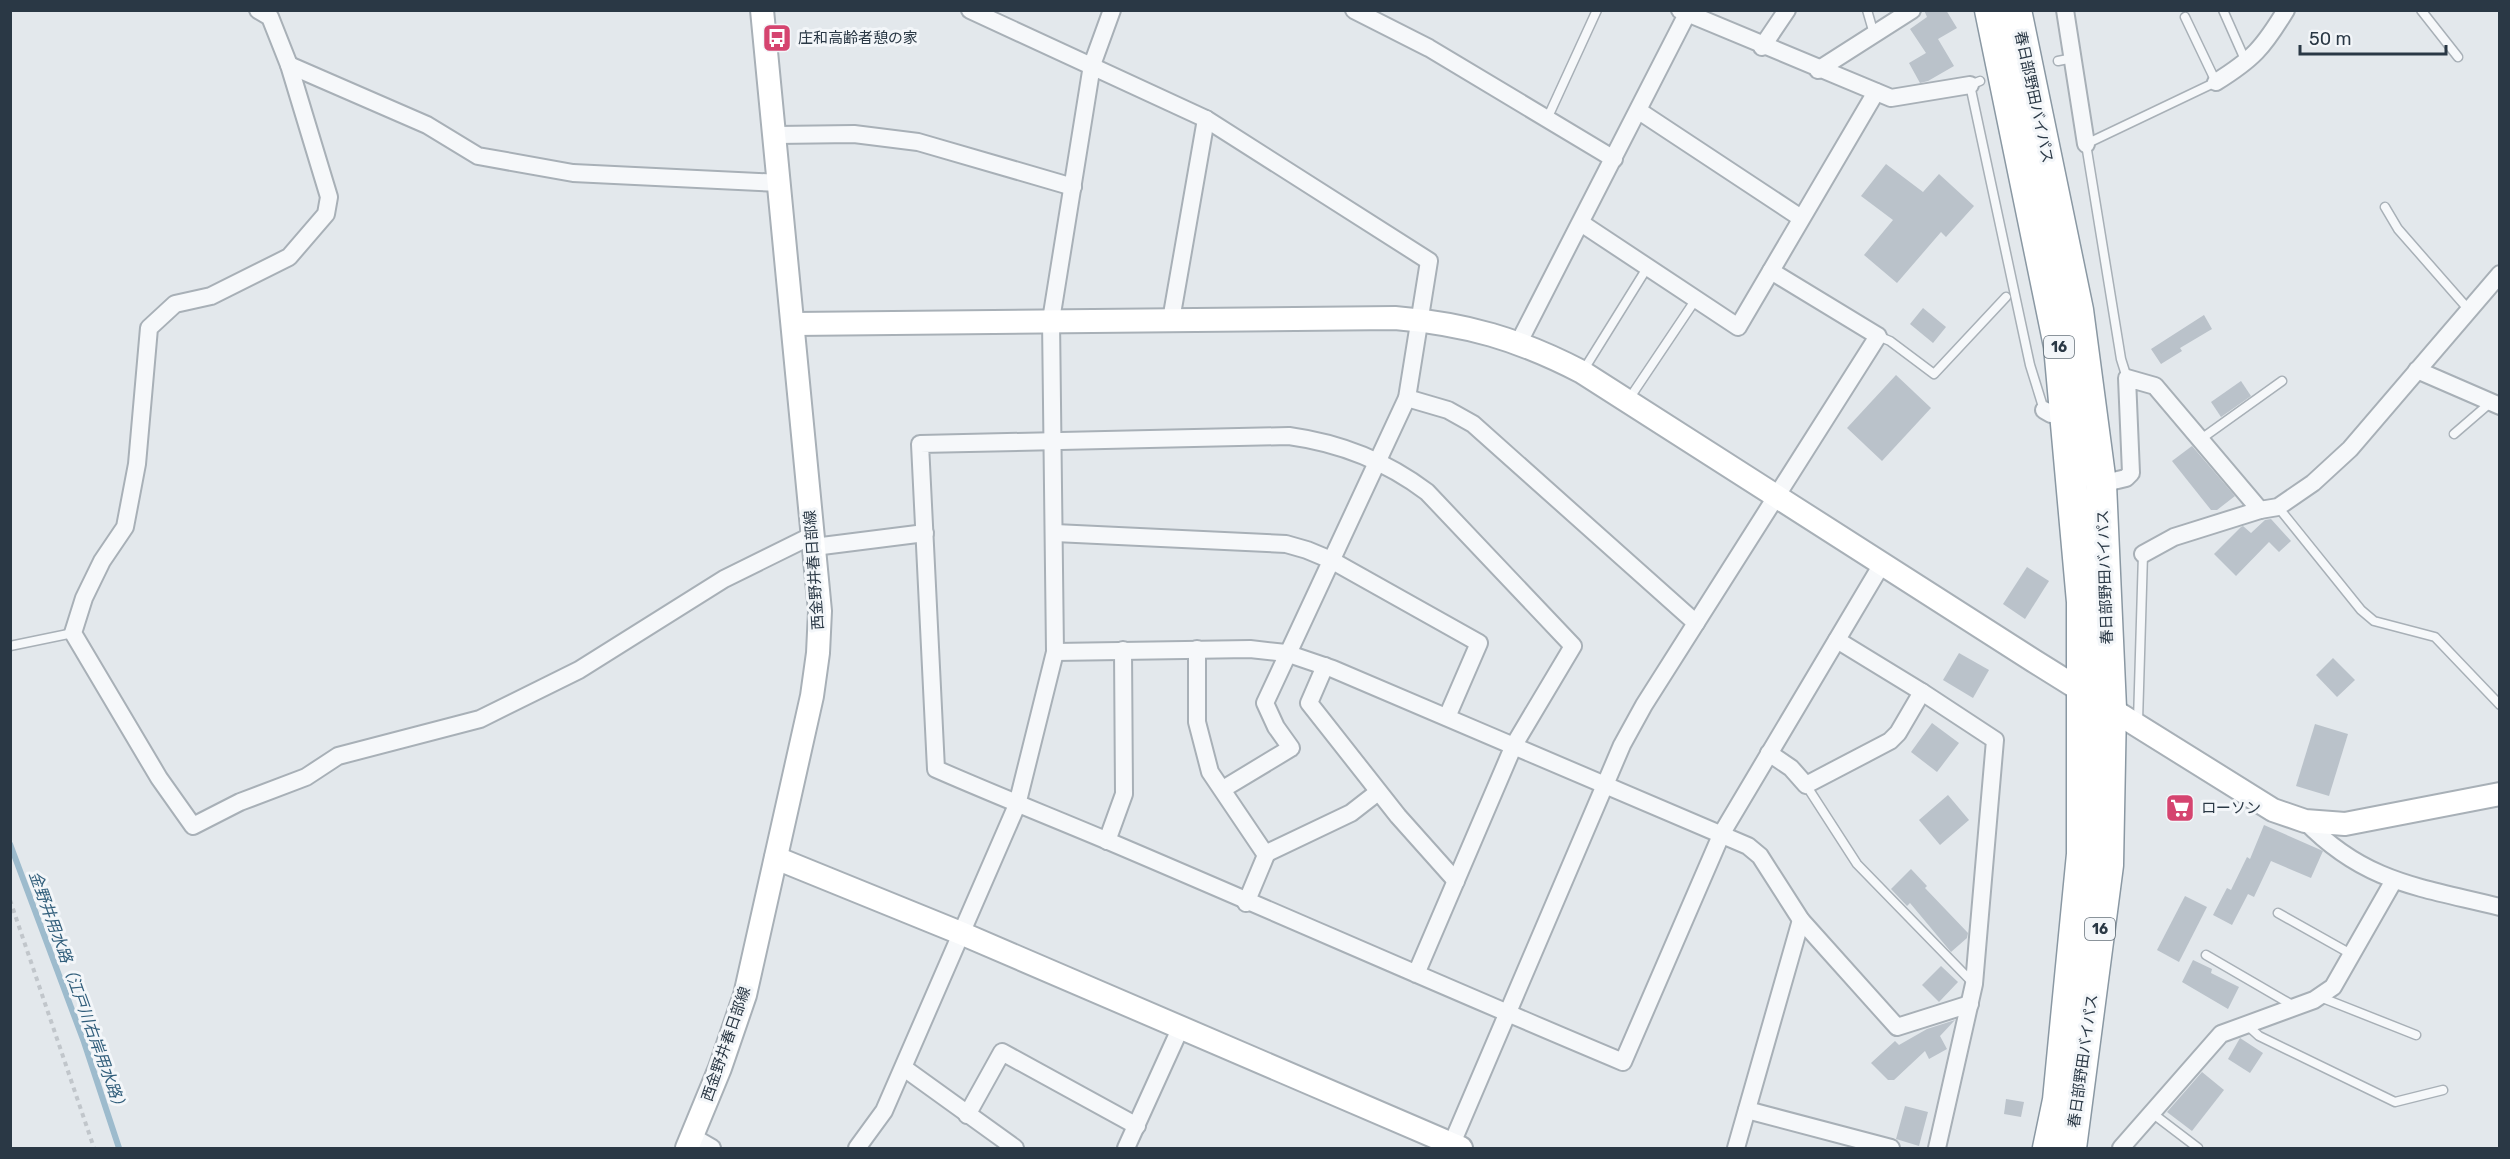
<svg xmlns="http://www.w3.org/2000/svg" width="2510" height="1159" font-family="Rubik,'Noto Sans JP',sans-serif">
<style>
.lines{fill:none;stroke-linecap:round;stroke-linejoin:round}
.stream{stroke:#9dbbcd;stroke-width:6}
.building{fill:#bac2ca}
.lane-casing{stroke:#a8b0b7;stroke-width:11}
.street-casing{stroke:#a8b0b7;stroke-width:20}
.secondary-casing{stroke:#a8b0b7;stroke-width:26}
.highway-casing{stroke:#8a98a3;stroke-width:33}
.path{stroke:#c1c6cb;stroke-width:4;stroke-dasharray:4.5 4.5;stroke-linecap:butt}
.lane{stroke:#f6f8fa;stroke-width:8}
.street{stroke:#f6f8fa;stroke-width:16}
.secondary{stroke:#fff;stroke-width:22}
.highway{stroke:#fff;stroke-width:30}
.labels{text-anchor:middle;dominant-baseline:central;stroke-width:6;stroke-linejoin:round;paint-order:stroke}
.shield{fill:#f3f6f9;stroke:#66717b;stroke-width:1.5}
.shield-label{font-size:14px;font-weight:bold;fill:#2a3845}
.poi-label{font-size:15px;fill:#2a3845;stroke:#f3f6f9;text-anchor:start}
.street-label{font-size:15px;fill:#2a3845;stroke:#f3f6f9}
.water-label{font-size:16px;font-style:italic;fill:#315e7b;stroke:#f3f6f9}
</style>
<rect width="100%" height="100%" fill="#e3e8ec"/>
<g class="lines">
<!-- stream -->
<polyline class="stream" points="10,844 84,1042 119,1148"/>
</g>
<!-- building -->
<g class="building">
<polygon points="1924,10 1946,10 1957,28 1938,39 1954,66 1928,81 1920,83 1909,63 1926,53 1910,29 1927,17"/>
<polygon points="1886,164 1923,192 1939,174 1974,206 1946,237 1941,232 1897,283 1864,255 1893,220 1861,196"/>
<polygon points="1923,308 1946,327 1933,343 1910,324"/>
<polygon points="2204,315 2212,329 2180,348 2182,351 2161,364 2151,349"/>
<polygon points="1896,375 1931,408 1882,461 1847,428"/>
<polygon points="2241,381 2251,396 2221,417 2211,402"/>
<polygon points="2192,446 2235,496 2217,510 2211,510 2172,461"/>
<polygon points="2271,519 2291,541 2279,552 2269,542 2236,576 2214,554 2241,527 2243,526 2251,533 2265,520"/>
<polygon points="2027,567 2049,581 2025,619 2003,604"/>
<polygon points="1959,653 1989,670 1973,698 1943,680"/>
<polygon points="2333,658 2355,680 2337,697 2316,675"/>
<polygon points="1932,723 1959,743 1937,772 1911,752"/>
<polygon points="2315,724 2348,734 2329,796 2296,786"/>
<polygon points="1948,795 1969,820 1940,845 1919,820"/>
<polygon points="2264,825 2323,851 2311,878 2271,861 2254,897 2248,894 2232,925 2213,915 2227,888 2231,890 2247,857 2250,859"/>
<polygon points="1911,869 1927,886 1925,888 1968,933 1967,938 1951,952 1910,903 1907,906 1891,889"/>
<polygon points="2185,896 2207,907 2179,962 2157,950"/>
<polygon points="2193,960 2212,969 2211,973 2239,987 2228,1009 2182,982"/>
<polygon points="1941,966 1958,982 1939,1002 1922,985"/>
<polygon points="1955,1020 1940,1036 1947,1049 1929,1059 1925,1051 1894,1080 1888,1080 1871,1063 1895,1041 1899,1045 1927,1029"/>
<polygon points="2240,1038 2263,1053 2250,1073 2228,1059"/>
<polygon points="2202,1072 2224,1090 2192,1131 2167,1112"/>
<polygon points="2006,1099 2024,1102 2021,1117 2004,1114"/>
<polygon points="1905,1106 1928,1112 1919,1146 1896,1139"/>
</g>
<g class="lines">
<!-- lane casing -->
<g class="lane-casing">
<g id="lane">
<polyline points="1867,10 1874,34"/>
<polyline points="2223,10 2246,62"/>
<polyline points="2421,10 2458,57"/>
<polyline points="2058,61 2073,58"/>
<polyline points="1980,81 1970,85 2030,365 2044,410"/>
<polyline points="1547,119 1597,10"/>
<polyline points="2385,207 2398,229 2469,310"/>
<polyline points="1878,336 1890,341 1934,374 2006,297"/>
<polyline points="1583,371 1647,268"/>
<polyline points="2127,378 2121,359 2086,144 2216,82 2185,17"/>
<polyline points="1629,399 1696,299"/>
<polyline points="2454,434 2490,403"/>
<polyline points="2201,439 2282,381"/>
<polyline points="2278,507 2361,610 2374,621 2435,637 2500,705"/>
<polyline points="10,646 73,633"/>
<polyline points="2138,721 2143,554"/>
<polyline points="1806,785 1857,864 1973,983"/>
<polyline points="2278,913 2351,954"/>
<polyline points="2206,955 2294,1006"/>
<polyline points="2320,997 2416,1035"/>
<polyline points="2247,1025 2259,1036 2395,1102 2443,1090"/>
<polyline points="2152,1113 2198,1148"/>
</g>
</g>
<!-- street casing -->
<g class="street-casing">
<g id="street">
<polyline points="258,10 270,17 289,65 329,197 326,214 289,257 211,296 175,304 149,328 137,464 125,527 102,561 84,598 73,633 159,778 193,826 240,802 306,777 338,756 480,719 579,670 724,579 813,535"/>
<polyline points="970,10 1206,119 1429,261 1407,398 1265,703 1276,727 1291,748 1223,789"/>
<polyline points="1354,10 1429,48 1614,159"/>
<polyline points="1680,10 1891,98 1970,85"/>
<polyline points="2065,10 2086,144"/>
<polyline points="1762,47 1787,10"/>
<polyline points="289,65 427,125 478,156 573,173 780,183"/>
<polyline points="1818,70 1912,10"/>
<path d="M2216,82C2253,59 2263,48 2286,10"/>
<polyline points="1639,111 1801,218"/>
<polyline points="776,135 854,134 918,142 1073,187"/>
<polyline points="1581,223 1738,327 1876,92"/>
<polyline points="1171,320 1206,119"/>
<polyline points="1519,342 1687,14"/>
<polyline points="2417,370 2500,406"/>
<polyline points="1407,398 1448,410 1473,424 1696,623"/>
<polyline points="2044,410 2051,414 2066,413"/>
<polyline points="2101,484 2126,478 2131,473 2127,378 2155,386 2260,510 2278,507 2313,483 2350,449 2500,274"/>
<polyline points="1055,533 1286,544 1307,550 1331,560 1479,643 1447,717"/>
<polyline points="814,547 925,533"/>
<polyline points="2143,554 2174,537 2260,510"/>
<polyline points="1197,649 1197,722 1210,772 1266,855 1246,903"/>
<polyline points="1055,652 1250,649 1286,653 1333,669 1748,846 1760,856 1801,920 1897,1027 1970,1004"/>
<polyline points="1325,666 1309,703 1398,816 1456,881"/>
<polyline points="1922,692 1995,740 1974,984 1937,1148"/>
<polyline points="1769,753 1791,768 1806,785 1890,741 1898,733 1922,692 1837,640"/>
<path d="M2305,821C2365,883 2420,887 2500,907"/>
<polyline points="1107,841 1124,794 1123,650"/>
<polyline points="1265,854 1351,813 1378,792"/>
<path d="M1416,974L1514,745L1573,646L1427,492C1386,461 1340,443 1289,436L920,444L936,769C993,794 1051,817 1108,841C1280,914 1451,990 1623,1062L1722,833L1882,564"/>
<polyline points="904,1068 1015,1148"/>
<polyline points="1747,1110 1891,1148"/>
<polyline points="967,1115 1002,1052 1137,1126"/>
<polyline points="693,1137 712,1148"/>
<polyline points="857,1148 884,1111 1017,805 1055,652 1051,320 1092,65 1112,10"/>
<polyline points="1126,1148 1180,1029"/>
<polyline points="1450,1148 1622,745 1644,705 1878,336 1771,271"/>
<polyline points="1736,1148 1801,920"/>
<polyline points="2121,1148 2221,1034 2314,1000 2333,987 2393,882"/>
</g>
</g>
<!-- secondary casing -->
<g class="secondary-casing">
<g id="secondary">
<path d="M794,324L1395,318C1467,324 1518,339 1582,372L2034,661L2273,810L2305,821L2345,824L2500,794"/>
<polyline points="776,858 963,934 1461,1148"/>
<polyline points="687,1148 720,1068 745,995 812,696 818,653 820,611 762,10"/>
</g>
</g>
<!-- highway casing -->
<g class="highway-casing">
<g id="highway">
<polyline points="1990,10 2059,346 2082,602 2082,854 2058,1100 2048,1148"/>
<polyline points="2016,10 2078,310 2101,484 2111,708 2108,865 2071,1148"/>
</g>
</g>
<!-- path -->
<polyline class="path" points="10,900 94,1148"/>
<!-- lane -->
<use href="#lane" class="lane"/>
<!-- street -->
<use href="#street" class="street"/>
<!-- secondary -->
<use href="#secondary" class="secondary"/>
<!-- highway -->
<use href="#highway" class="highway"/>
</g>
<!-- icons -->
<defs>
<g id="bus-square" transform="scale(1.5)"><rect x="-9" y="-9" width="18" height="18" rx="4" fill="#d5446f" stroke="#f3f6f9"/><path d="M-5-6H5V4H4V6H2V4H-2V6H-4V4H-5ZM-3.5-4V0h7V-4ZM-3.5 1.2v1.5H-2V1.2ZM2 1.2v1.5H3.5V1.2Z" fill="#fff"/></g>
<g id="supermarket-square" transform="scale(1.5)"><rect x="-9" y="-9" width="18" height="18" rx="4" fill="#d5446f" stroke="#f3f6f9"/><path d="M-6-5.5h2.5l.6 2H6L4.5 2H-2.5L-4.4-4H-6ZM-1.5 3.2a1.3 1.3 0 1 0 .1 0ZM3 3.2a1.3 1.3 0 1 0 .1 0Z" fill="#fff"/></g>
</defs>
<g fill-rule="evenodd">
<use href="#bus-square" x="777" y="38"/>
<use href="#supermarket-square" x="2180" y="808"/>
</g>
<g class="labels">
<!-- shield labels -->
<g class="shield">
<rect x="2044" y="336" width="30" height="22" rx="4.5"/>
<rect x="2085" y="918" width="30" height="22" rx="4.5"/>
</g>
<g class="shield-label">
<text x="2059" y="347">16</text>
<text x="2100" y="929">16</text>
</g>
<!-- poi labels -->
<g class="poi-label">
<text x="798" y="38">庄和高齢者憩の家</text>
<text x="2201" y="808">ローソン</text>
</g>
<!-- street labels -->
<g class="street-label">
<text transform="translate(2034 97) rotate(78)">春日部野田バイパス</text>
<text transform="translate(814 570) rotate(-94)">西金野井春日部線</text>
<text transform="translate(2105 577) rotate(-92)">春日部野田バイパス</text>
<text transform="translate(726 1044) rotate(-71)">西金野井春日部線</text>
<text transform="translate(2083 1061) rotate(-82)">春日部野田バイパス</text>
</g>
<!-- water labels -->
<g class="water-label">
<text transform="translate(78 992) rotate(70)">金野井用水路（江戸川右岸用水路）</text>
</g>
</g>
<!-- border -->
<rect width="2510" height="1159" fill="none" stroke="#2a3845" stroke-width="24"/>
<!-- scale -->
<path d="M2300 45v9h146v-9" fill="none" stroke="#2a3845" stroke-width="3"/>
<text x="2309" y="45" font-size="18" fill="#2a3845" stroke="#f3f6f9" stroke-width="4.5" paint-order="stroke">50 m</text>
</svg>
